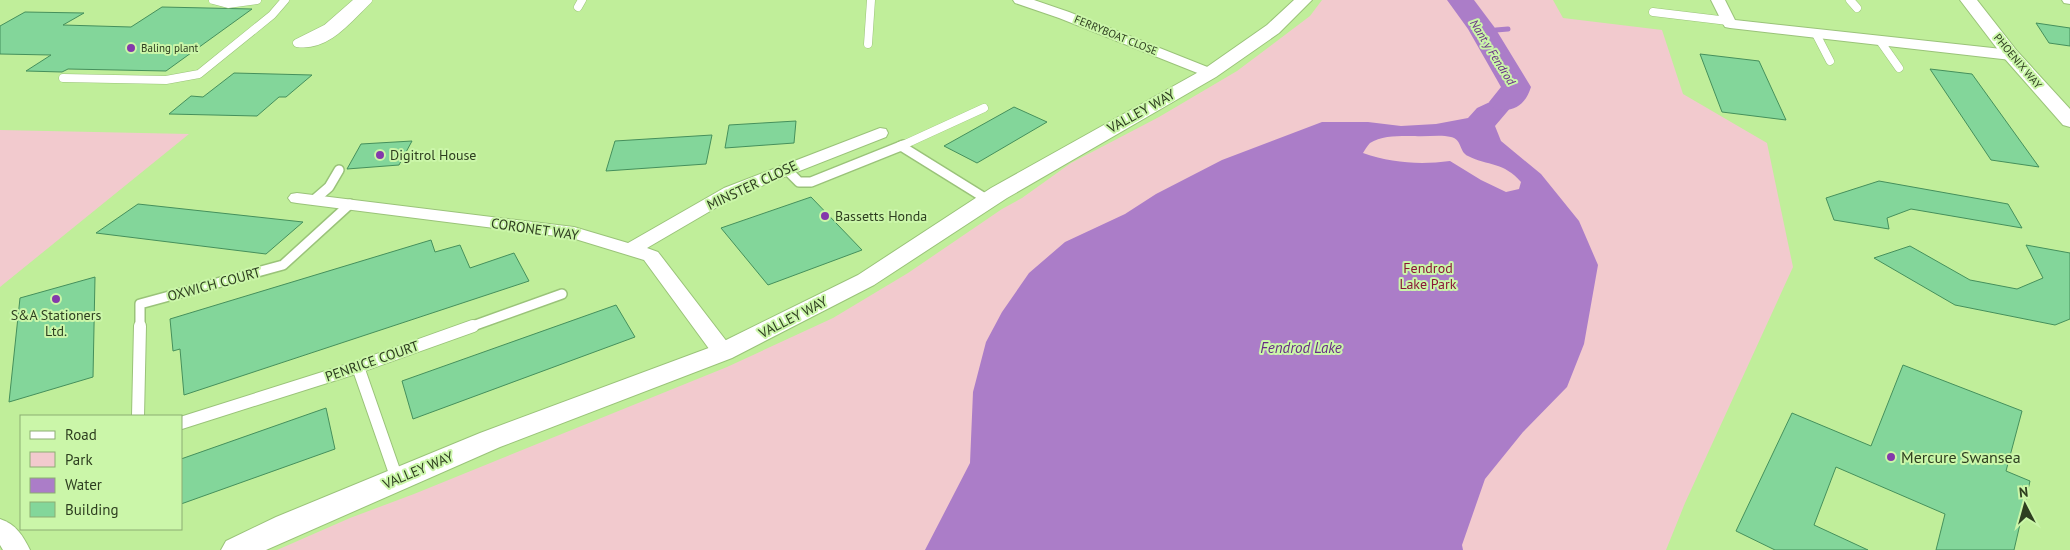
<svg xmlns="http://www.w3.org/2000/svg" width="2070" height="550" font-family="'PT Sans',sans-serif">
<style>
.built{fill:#c0ee9a;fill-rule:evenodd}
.green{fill:#f2cace}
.water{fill:#ab7dc8;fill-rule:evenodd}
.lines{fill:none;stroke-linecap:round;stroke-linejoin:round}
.stream{stroke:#ab7dc8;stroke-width:5}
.river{fill:#ab7dc8;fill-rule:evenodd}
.building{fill:#83d69a;stroke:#45905c}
.service-far2-casing{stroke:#9ac379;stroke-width:9}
.service-far1-casing{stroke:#9ac379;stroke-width:12}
.service-casing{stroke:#9ac379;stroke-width:14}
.minor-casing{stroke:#9ac379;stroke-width:2}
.tertiary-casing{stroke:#9ac379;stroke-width:2}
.service-far2{stroke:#fff;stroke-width:8}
.service-far1{stroke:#fff;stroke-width:9}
.service{stroke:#fff;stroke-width:12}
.minor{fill:#fff;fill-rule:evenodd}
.tertiary{fill:#fff;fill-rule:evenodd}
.poi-dot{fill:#8439ab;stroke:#cbf6a9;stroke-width:2}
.labels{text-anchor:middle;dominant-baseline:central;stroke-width:4;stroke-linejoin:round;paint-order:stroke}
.far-street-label{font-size:11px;fill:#2e3f20;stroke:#cbf6a9}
.far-poi-label{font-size:11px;fill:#2e3f20;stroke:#cbf6a9;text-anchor:start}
.far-water-label{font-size:12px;font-style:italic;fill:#672c86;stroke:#cbf6a9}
.street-label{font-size:14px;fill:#2e3f20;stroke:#cbf6a9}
.poi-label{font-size:14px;fill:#2e3f20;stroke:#cbf6a9;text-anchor:start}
.park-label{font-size:14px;fill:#8a1837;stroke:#cbf6a9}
.water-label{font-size:15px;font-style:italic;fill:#672c86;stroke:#cbf6a9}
.near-poi-label{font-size:16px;fill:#2e3f20;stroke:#cbf6a9;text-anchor:start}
</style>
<rect width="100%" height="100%" fill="#cbf6a9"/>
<!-- built -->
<path class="built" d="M0,0H2070V550H0ZM21,416H181V529H21Z"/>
<!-- green -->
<g class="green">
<polygon points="1322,0 1553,0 1563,18 1662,30 1683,94 1767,143 1793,267 1685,503 1666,550 277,550 350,518 414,494 727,367 833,318 908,273 1002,209 1022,198 1071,163 1159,117 1237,71 1310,16"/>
<polygon points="0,130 189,134 0,287"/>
</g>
<!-- water -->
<path class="water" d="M1492,101L1505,102L1512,106L1495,126L1501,141L1541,174L1579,221L1598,265L1584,344L1567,387L1523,432L1485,479L1462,545L1463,550H925L970,463L973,392L986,342L1002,312L1029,273L1065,242L1125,214L1156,194L1222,160L1322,122H1368L1401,126L1436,124L1468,118L1477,108ZM1415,136C1427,137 1440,134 1451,137C1462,139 1459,152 1468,156C1488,166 1504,162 1521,182L1519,189L1506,192L1481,180L1450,161C1420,165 1392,163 1363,153C1365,150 1367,146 1370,143C1382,135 1402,136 1415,136Z"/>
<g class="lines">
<!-- stream -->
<polyline class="stream" points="1485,35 1496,30 1508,29"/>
<!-- river -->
<path class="river" d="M1447,0H1474L1495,28L1531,87C1525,106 1513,113 1494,109L1489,102L1501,87L1468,29Z"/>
</g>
<!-- building -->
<g class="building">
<polygon points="162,7 252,9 166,71 68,69 62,72 26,71 51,55 0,54 0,26 25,12 84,13 63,25 131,27"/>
<polygon points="2036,23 2070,28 2070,46 2049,43"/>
<polygon points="1700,54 1759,61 1786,120 1722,112"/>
<polygon points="1930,69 1972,74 2039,167 1991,160"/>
<polygon points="234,73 312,75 286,97 279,97 257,116 169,114 191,96 203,97"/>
<polygon points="1014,107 1047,122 977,163 944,146"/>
<polygon points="796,121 794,143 725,148 729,125"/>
<polygon points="712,135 706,164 606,171 615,141"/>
<polygon points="412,141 399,165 347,169 361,144"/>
<polygon points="1879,181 2008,204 2022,228 1911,209 1887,218 1889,229 1834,220 1826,198"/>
<polygon points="811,197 862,250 768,285 721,228"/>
<polygon points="138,204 303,222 266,254 96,233"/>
<polygon points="431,240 435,252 460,245 470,268 514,253 529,281 184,395 180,349 173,351 170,319"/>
<polygon points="2026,245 2070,253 2070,319 2055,325 1955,305 1874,258 1910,246 1970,280 2017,289 2043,278"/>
<polygon points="95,277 93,377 9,402 20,298"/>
<polygon points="616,305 635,337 413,419 402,381"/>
<polygon points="1903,365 2022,411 2006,471 2030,481 2014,550 1936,550 1945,514 1836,467 1814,525 1868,550 1775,550 1736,531 1792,413 1871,446"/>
<polygon points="326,408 335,449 181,504 181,459"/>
</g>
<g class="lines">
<!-- service-far2 casing -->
<g class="service-far2-casing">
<g id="service-far2">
<polyline points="213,0 228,4 257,0"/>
<path d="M359,0L327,28L297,43C327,48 349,18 368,0"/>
<polyline points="1850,0 1857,8"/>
<polyline points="578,7 582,0"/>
<polyline points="1653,12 1728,21"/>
<polyline points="1816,34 1830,61"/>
<polyline points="1880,41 1899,68"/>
<polyline points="868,44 871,0"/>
<polyline points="63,78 166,80 199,74 272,15 285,0"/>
<polyline points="900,146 902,146"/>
<polyline points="901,146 984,108"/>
</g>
</g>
<!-- service-far1 casing -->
<g class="service-far1-casing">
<g id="service-far1">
<polyline points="901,146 903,145"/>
<polyline points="786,169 799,182 811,182 901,146 988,200"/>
<polyline points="314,200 329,187 339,170"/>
<polyline points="140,327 140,304 283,265 350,204"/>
<polyline points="470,327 562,294"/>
</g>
</g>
<!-- service casing -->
<g class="service-casing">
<g id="service">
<polyline points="358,367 397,479"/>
<polyline points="138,416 140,326"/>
<polyline points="181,423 358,367 473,326"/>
</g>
</g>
<!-- minor casing -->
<g class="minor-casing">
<g id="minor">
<polygon points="1013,0 1034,0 1069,12 1215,70 1218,73 1215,76 1205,76 1059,18 1015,3"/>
<polygon points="1711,0 1725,0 1735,20 2011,50 2016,52 2019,55 2016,58 2011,60 1730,28 1725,27 1723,24"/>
<polygon points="2062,0 2070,0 2070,4 2064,3"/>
<polygon points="880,128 886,129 888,133 886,137 736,196 647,248 658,252 731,347 734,352 731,357 723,359 715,357 644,260 572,238 297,203 291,202 288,198 291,194 297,193 574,227 628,243 724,188"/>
<path d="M0,519C16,524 23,536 30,550H3L0,545Z"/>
</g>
</g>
<!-- tertiary casing -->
<g class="tertiary-casing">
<g id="tertiary">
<polygon points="1294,0 1312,0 1279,33 1216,77 1007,198 874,285 732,358 500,447 266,550 221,550 226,541 276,517 480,433 714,346 858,275 991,188 1204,69 1267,25"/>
<polygon points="1960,0 1977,0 2017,51 2070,109 2070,127 2063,125 2005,59"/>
</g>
</g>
<!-- service-far2 -->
<use href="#service-far2" class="service-far2"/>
<!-- service-far1 -->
<use href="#service-far1" class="service-far1"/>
<!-- service -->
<use href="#service" class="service"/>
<!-- minor -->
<use href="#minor" class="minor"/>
<!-- tertiary -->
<use href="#tertiary" class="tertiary"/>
</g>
<!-- markers -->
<g class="poi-dot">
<circle cx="131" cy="48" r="5"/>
<circle cx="380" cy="155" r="5"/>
<circle cx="825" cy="216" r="5"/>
<circle cx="56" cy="299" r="5"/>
<circle cx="1891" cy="457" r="5"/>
</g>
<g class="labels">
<!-- far-street labels -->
<g class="far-street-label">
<text transform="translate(1116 35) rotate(22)">FERRYBOAT CLOSE</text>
<text transform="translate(2018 61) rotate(50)">PHOENIX WAY</text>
</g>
<!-- far-poi labels -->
<g class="far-poi-label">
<text x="141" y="48">Baling plant</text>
</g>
<!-- far-water labels -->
<g class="far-water-label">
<text transform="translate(1493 52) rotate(58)">Nant y Fendrod</text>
</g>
<!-- street labels -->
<g class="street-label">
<text transform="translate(1141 111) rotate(-29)">VALLEY WAY</text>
<text transform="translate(752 185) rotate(-25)">MINSTER CLOSE</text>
<text transform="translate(535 229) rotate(8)">CORONET WAY</text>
<text transform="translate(214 284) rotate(-15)">OXWICH COURT</text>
<text transform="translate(793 317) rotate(-27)">VALLEY WAY</text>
<text transform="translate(372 361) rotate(-19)">PENRICE COURT</text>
<text transform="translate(418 470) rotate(-23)">VALLEY WAY</text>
</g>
<!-- poi labels -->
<g class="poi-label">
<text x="390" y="155">Digitrol House</text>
<text x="835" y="216">Bassetts Honda</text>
<text x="56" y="315" text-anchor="middle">S&amp;A Stationers<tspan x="56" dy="16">Ltd.</tspan></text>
</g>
<!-- park labels -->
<g class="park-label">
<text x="1428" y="268">Fendrod<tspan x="1428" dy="16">Lake Park</tspan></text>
</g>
<!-- water labels -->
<g class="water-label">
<text x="1301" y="347">Fendrod Lake</text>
</g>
<!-- near-poi labels -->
<g class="near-poi-label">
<text x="1901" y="457">Mercure Swansea</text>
</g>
</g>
<!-- legend -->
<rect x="20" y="415" width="162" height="115" fill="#cbf6a9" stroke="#8cad72"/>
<rect x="30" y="431" width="25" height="8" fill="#ffffff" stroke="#8cad72"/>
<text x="65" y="440" font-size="15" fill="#2e3f20">Road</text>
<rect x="30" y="452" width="25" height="15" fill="#f2cace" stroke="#8cad72"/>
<text x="65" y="465" font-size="15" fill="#2e3f20">Park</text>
<rect x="30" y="478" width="25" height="15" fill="#ab7dc8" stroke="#8cad72"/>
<text x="65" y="490" font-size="15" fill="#2e3f20">Water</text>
<rect x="30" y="502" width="25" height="15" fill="#83d69a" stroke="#8cad72"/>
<text x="65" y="515" font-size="15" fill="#2e3f20">Building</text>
<!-- north arrow -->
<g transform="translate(2025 505) rotate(354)" stroke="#cbf6a9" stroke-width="4" paint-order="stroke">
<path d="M0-4L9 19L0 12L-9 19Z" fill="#2e3f20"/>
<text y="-8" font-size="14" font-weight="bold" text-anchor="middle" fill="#2e3f20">N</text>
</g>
</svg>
